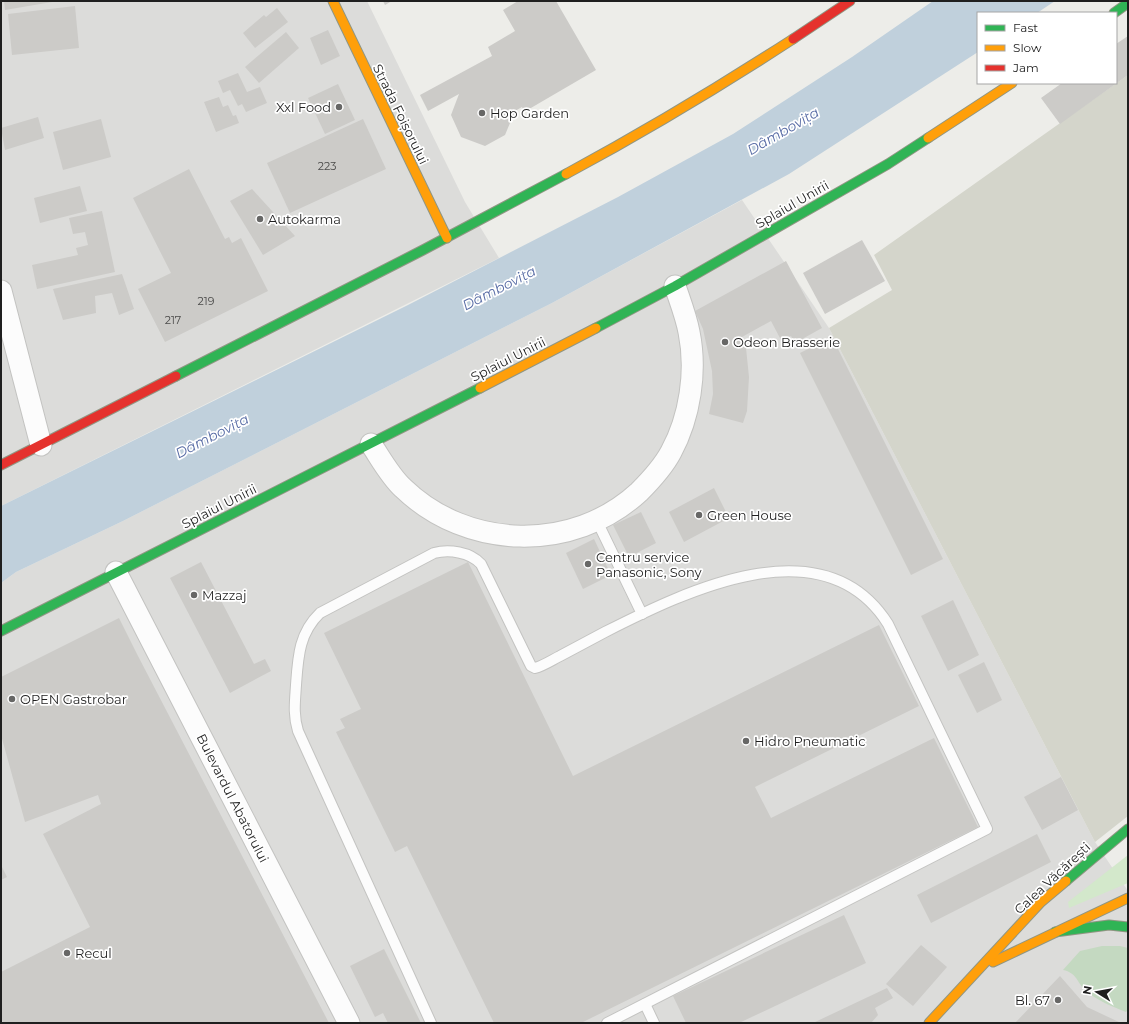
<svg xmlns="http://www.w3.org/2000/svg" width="1129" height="1024" font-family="Montserrat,sans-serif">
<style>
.residential{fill:#dcdcda}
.construction{fill:#d4d5cb}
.grass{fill:#d3e8cb}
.forest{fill:#c4d9c1}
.water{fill:#c0d0dc}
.building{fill:#cccbc8}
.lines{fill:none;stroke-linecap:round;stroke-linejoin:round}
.lane-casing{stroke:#c3c3c1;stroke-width:12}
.street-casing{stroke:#c3c3c1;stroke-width:23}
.fast-casing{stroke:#909683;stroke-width:11}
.slow-casing{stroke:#909683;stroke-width:11}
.jam-casing{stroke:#909683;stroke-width:11}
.lane{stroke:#fcfcfc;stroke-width:10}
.street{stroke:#fcfcfc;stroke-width:21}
.fast{stroke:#30b455;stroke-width:9}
.slow{stroke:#ff9f0a;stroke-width:9}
.jam{stroke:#e5322d;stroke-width:9}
.poi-dot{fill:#676766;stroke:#fff;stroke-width:1.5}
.labels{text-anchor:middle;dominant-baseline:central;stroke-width:3.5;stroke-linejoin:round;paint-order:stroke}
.number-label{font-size:11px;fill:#4a4a49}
.poi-label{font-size:13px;fill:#1f1f1f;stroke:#fff;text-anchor:start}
.street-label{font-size:13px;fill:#1f1f1f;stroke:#fff}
.water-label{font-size:14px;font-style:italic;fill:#566aa4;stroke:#fff}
</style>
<rect width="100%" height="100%" fill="#edede9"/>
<!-- residential -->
<g class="residential">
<polygon points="1,1 367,1 465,202 499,258 1,506"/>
<polygon points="742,200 829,328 1095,842 1128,891 1128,1023 1,1023 1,583 16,572 123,521 552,303"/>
</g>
<!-- construction -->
<polygon class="construction" points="1128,75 1128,816 1095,842 829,328 892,290 874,255"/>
<!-- grass -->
<polygon class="grass" points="1128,855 1128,883 1069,908 1068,902"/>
<!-- forest -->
<path class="forest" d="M1102,946H1120L1128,948V1009L1126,1012C1113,1007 1096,1000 1085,990C1076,981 1077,973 1063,970L1080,951Z"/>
<!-- water -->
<polygon class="water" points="933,1 1055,1 1037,13 978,13 978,52 789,174 552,303 123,521 16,572 1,583 1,506 408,305 618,197 733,134 852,57"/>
<!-- building -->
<g class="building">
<polygon points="4,1 52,1 52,2 5,10"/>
<polygon points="383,1 392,1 385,5"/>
<polygon points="518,1 556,1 596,70 524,112 522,107 515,111 505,135 485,146 461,137 451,115 459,94 428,111 420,95 492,56 488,47 515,31 503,10"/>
<polygon points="75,6 79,48 12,55 8,14"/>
<polygon points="277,8 288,22 255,48 243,33 264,15 266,17"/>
<polygon points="328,30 340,56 321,65 310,38"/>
<polygon points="286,32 299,48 259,83 245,67"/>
<polygon points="1128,36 1128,75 1060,124 1041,98 1062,83 1116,83 1116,44"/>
<polygon points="238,73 247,92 260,87 267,103 246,112 242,104 238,106 230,90 223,93 218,81"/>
<polygon points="338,84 355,120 325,134 308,98"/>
<polygon points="219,97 223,107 228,105 233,116 236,115 239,123 216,132 204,102"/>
<polygon points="38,117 44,138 5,150 1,128"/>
<polygon points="101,119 111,157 63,170 53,132"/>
<polygon points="363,119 386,169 290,213 267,163"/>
<polygon points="189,169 225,239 229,237 232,243 241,238 268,291 165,342 138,289 171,273 133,198"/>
<polygon points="80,186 87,211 40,223 34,198"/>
<polygon points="252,189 295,236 263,255 230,201"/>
<polygon points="102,211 115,272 37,289 32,265 78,255 76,248 88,245 85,232 73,234 69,218"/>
<polygon points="862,240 885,281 825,314 803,273"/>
<polygon points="786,261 822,328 795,343 791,336 781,340 771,321 742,337 746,348 749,377 747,411 743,423 709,414 713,394 712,371 703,329 695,311"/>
<polygon points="122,274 134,309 119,315 112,293 95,296 96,313 63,320 53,289"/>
<polygon points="832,337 943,559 911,575 800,353"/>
<polygon points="714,488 729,518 684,542 669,512"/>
<polygon points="641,512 656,543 629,557 613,525"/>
<polygon points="594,539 611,575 583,589 566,553"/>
<polygon points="201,562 254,664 265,659 271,671 230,693 170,578"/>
<polygon points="468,562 573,776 879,625 919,706 755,787 771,818 934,738 978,827 581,1023 494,1023 407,846 395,852 336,732 345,728 340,719 361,709 324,633"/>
<polygon points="953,600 979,655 948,671 921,616"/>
<polygon points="119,618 138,656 329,1023 3,1023 1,1018 1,972 90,927 43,834 101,804 98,795 25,822 1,735 1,677"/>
<polygon points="984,662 1002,700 977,713 958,675"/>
<polygon points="1061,777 1078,810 1042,830 1024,797"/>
<polygon points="1037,834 1051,862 931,923 917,895"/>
<polygon points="1,865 7,877 1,880"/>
<polygon points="844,915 866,963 739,1023 686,1023 673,996"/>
<polygon points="921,945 947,967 913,1006 886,984"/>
<polygon points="384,949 421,1023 388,1023 383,1013 375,1017 350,966"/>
<polygon points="1060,976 1087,1007 1121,1023 1015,1023"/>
<polygon points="887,988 893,998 875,1008 878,1015 871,1023 813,1023"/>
</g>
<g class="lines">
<!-- lane casing -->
<g class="lane-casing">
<g id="lane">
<polyline points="597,521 642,614"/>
<polyline points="645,1004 654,1023"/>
<path d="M431,1023L298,731C293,715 295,701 296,685C298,657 299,633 320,613L434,553C449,549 470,552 481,564L531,666L535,668C543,666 552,660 560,656C575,648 590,640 605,632C686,591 824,523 888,624L987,829L607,1023"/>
</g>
</g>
<!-- street casing -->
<g class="street-casing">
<g id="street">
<polyline points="1,291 41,445"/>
<path d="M371,444C381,459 390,476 403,488C467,550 573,553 639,492C651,480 663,467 671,452C690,417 697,371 689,332C686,316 680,301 675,286"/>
<polyline points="116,572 349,1023"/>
</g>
</g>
<!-- fast casing -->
<g class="fast-casing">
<g id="fast">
<polyline points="1114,13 1128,3"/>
<polyline points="596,328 675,286 888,164 928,138"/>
<polyline points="176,376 423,250 566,174"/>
<polyline points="1,631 480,388"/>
<polyline points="1066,881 1128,829"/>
<polyline points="1055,932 1109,925 1128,927"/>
</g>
</g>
<!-- slow casing -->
<g class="slow-casing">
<g id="slow">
<polyline points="333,1 447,238"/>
<polyline points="928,138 1012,83"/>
<path d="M566,174C644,132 719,87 793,39"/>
<polyline points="480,388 596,328"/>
<polyline points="993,962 1128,898"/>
<polyline points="929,1023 1041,902 1066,881"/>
</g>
</g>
<!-- jam casing -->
<g class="jam-casing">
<g id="jam">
<polyline points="793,39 850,1"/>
<polyline points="1,465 176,376"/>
</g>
</g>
<!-- lane -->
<use href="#lane" class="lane"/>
<!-- street -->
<use href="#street" class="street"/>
<!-- fast -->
<use href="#fast" class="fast"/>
<!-- slow -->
<use href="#slow" class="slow"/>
<!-- jam -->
<use href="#jam" class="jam"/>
</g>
<!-- markers -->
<g class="poi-dot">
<circle cx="339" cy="107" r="4"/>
<circle cx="482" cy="113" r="4"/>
<circle cx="260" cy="219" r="4"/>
<circle cx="725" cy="342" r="4"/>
<circle cx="699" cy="515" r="4"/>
<circle cx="588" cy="564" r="4"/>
<circle cx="194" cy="595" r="4"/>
<circle cx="12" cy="699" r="4"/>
<circle cx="746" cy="741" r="4"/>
<circle cx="67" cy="953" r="4"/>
<circle cx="1058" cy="1000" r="4"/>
</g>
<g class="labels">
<!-- number labels -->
<g class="number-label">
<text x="327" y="166">223</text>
<text x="206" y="301">219</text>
<text x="173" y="320">217</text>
</g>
<!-- poi labels -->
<g class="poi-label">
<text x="331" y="107" text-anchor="end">Xxl Food</text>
<text x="490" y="113">Hop Garden</text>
<text x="268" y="219">Autokarma</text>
<text x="733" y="342">Odeon Brasserie</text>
<text x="707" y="515">Green House</text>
<text x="596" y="557">Centru service<tspan x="596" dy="15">Panasonic, Sony</tspan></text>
<text x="202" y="595">Mazzaj</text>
<text x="20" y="699">OPEN Gastrobar</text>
<text x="754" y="741">Hidro Pneumatic</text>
<text x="75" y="953">Recul</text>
<text x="1050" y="1000" text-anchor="end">Bl. 67</text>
</g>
<!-- street labels -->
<g class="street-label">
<text transform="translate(401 114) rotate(64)">Strada Foișorului</text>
<text transform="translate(792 204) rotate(-30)">Splaiul Unirii</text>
<text transform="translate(508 359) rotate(-27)">Splaiul Unirii</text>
<text transform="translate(219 506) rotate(-27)">Splaiul Unirii</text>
<text transform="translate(233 798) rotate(63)">Bulevardul Abatorului</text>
<text transform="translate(1052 878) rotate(-43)">Calea Văcărești</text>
</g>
<!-- water labels -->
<g class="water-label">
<text transform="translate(783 131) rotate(-30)">Dâmbovița</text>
<text transform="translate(499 288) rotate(-27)">Dâmbovița</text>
<text transform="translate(212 436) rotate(-27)">Dâmbovița</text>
</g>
</g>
<!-- border -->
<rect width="1129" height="1024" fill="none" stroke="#1f1f1f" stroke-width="4"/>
<!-- legend -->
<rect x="977" y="12" width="140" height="72" fill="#ffffff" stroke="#a5a5a5"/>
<rect x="985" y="25" width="20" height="6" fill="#30b455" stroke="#a5a5a5"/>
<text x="1013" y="32" font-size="12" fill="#1f1f1f">Fast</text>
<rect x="985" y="45" width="20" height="6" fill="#ff9f0a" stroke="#a5a5a5"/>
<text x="1013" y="52" font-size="12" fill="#1f1f1f">Slow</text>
<rect x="985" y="65" width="20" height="6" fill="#e5322d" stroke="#a5a5a5"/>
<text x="1013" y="72" font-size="12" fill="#1f1f1f">Jam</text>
<!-- north arrow -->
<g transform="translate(1097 992) rotate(281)" stroke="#ffffff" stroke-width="3" paint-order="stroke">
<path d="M0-3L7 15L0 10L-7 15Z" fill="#1f1f1f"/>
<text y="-6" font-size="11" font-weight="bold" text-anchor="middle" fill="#1f1f1f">N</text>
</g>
</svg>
